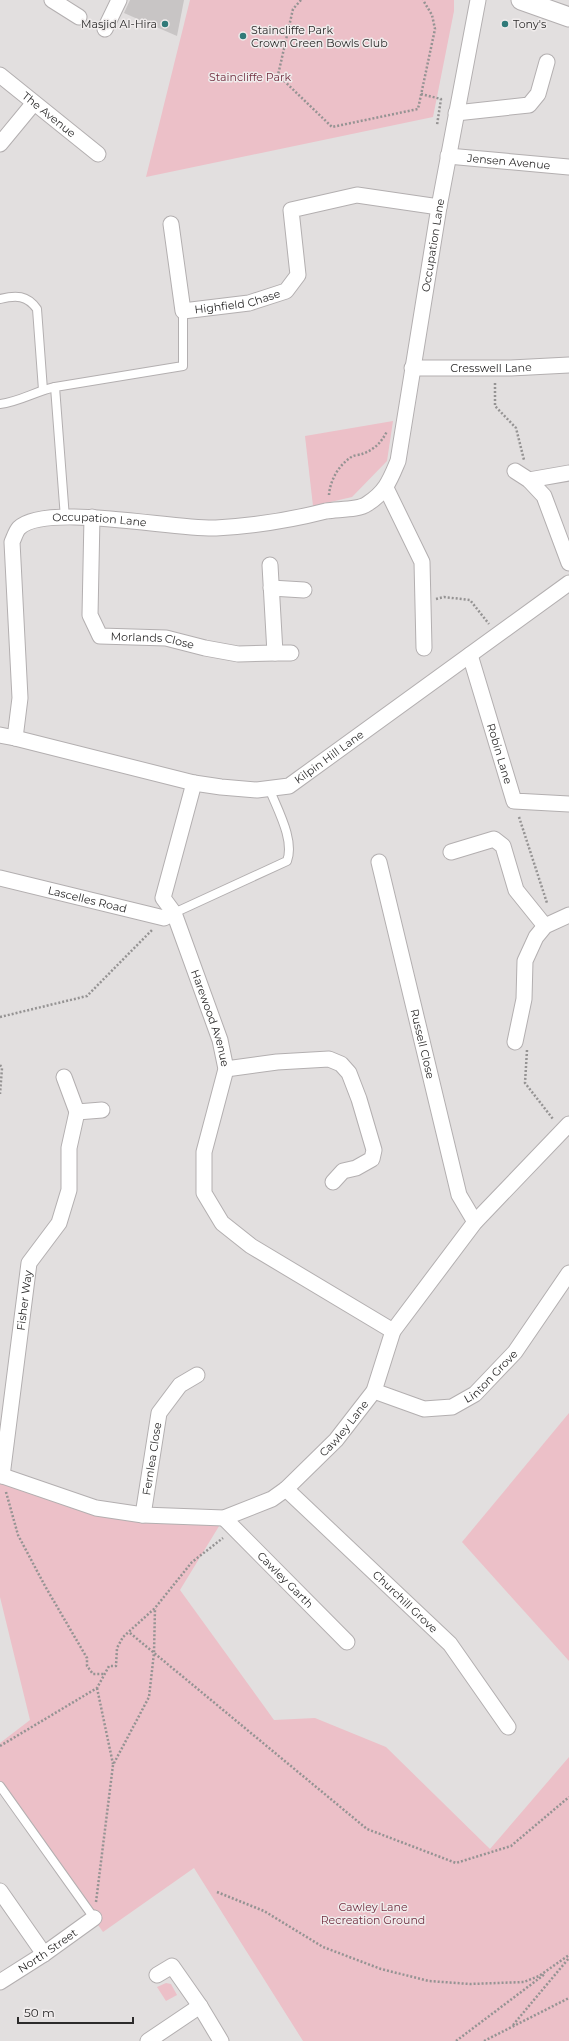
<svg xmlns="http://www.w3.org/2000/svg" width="569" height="2041" font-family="Montserrat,sans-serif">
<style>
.green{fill:#ecc0c8}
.building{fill:#c8c5c5}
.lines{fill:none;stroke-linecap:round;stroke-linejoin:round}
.service-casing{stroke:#b3afb0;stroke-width:10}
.minor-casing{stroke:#b3afb0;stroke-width:17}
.tertiary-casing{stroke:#b3afb0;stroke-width:21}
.path{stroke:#959393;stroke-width:2.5;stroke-dasharray:2 2;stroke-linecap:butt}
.service{stroke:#fff;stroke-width:8}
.minor{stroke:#fff;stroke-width:15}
.tertiary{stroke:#fff;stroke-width:19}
.poi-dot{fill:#307a79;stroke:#f0ecec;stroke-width:1.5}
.labels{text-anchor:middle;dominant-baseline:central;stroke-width:3;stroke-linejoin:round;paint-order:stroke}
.poi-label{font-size:11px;fill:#2c2b2b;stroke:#f0ecec;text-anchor:start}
.park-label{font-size:11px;fill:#712e40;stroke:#f0ecec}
.street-label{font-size:11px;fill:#2c2b2b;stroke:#f0ecec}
</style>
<rect width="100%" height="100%" fill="#e2dfdf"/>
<!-- green -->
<g class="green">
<polygon points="190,0 454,0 454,11 433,117 146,177"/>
<polygon points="393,421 387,461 352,497 313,506 305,436"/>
<polygon points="569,1413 569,1661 462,1542"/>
<polygon points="2,1476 96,1508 224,1518 180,1590 274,1720 315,1718 386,1747 490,1849 569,1757 569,2041 303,2041 194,1868 103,1932 0,1786 0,1743 30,1720 0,1597 0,1485"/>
<polygon points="166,1983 171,1984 177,1995 166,2001 157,1987"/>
</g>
<!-- building -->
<polygon class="building" points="130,0 184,0 177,36 124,13"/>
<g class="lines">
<!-- service casing -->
<g class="service-casing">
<g id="service">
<path d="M0,299C16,295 27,295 37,309L43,390"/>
<path d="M0,404C19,402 36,391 55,387"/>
<polyline points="65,518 55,387 183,366 183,311"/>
<path d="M174,913L287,861C295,840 277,809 269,788"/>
<polyline points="0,1786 94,1918"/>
</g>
</g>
<!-- minor casing -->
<g class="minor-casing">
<g id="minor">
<polyline points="52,0 79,17"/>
<polyline points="105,29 119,0"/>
<path id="s1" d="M0,75L98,154"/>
<polyline points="456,113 529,105 538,94 547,62"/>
<polyline points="0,144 33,104"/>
<path id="s2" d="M448,156L569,167"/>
<path id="s3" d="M171,224L183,311L249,303L286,291L298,275L291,210L357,195L439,207"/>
<path id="s4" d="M412,368H511L569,365"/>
<polyline points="515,471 529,480 544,496 569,563"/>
<polyline points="529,480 569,473"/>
<polyline points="386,488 422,562 424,648"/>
<path id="s5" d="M92,517L90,615L100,636L166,638L205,648L238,654L275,653L270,565"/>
<polyline points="271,588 304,590"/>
<polyline points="275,653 291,653"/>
<path id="s6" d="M470,655L514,801L569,804"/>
<path id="s7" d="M0,735L15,738L194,783L221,787L257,790L289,786L569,583"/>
<path id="s8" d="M15,738L20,698L12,542C14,538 16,531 19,528C45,502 176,530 216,528C252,526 291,520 326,511C337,509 359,510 367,504C386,492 390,480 398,461L439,207L478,0"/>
<path id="s9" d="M194,783L163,898L174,913L220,1040L226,1069L204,1152V1193L222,1223L251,1246L393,1331"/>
<polyline points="451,852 494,839 503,846 516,890 545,926"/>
<path id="s10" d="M379,862L459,1195L475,1222"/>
<path id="s11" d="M0,878L164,918L174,913"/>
<polyline points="515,1042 524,999 525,961 536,937 545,926 569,915"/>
<polyline points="226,1069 277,1062 329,1059 341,1064 349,1073 359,1099 374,1150 372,1159 356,1168 343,1171 333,1182"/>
<polyline points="64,1077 77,1112 102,1110"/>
<path id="s12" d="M374,1391L424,1409L452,1407L475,1394L515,1352L569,1273"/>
<path id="s13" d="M0,1475L96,1508L143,1515L224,1518L272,1499L286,1489L336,1440L374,1391L393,1331L475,1222L569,1124"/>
<path id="s14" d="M2,1476L29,1263L59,1223L69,1190V1148L77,1112"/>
<path id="s15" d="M286,1489L450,1644L508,1727"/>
<path id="s16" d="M143,1515L159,1413L180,1385L197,1375"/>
<path id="s17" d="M224,1518L347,1642"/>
<polyline points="0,1891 44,1954"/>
<polyline points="157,1975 172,1966 200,2006 221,2041"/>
<path id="s18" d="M0,1982L44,1954L94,1918"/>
<polyline points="148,2041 200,2006"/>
</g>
</g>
<!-- tertiary casing -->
<g class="tertiary-casing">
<polyline id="tertiary" points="521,0 569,17"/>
</g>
<!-- path -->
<g class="path">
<polyline points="301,0 293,9 278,75 332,127 418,109 435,29 432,15 423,0"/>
<polyline points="421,94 441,99 437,125"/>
<polyline points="495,383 495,406 516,428 524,460"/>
<path d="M329,495C330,481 338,466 350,458C353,455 359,455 362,454C374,450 382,442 387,431"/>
<polyline points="436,599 444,597 470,600 489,624"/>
<polyline points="519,817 547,903"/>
<polyline points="0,1017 87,996 152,930"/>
<polyline points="527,1050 525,1083 553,1119"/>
<polyline points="0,1065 2,1068 0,1094"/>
<polyline points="6,1492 18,1535 45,1586 87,1658 87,1666 93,1674 104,1674"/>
<polyline points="130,1633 367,1829 456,1863 511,1846 569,1797"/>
<polyline points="97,1688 113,1764"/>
<polyline points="0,1746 97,1688 109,1666 116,1666 117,1648 123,1637 155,1608 192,1562 223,1538"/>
<polyline points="217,1892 264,1911 323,1947 381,1969 429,1981 470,1984 524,1982 539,1976 569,1955"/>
<polyline points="96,1902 113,1765 149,1697 154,1653 155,1608"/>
<polyline points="513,2025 569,1958"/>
<polyline points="456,2041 545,1974"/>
<polyline points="484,2041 569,1998"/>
</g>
<!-- service -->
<use href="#service" class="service"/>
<!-- minor -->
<use href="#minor" class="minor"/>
<!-- tertiary -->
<use href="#tertiary" class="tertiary"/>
</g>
<!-- markers -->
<g class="poi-dot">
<circle cx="165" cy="24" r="4"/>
<circle cx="505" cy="24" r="4"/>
<circle cx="243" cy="36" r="4"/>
</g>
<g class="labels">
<!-- poi labels -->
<g class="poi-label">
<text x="157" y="24" text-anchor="end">Masjid Al-Hira</text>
<text x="513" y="24">Tony's</text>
<text x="251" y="30">Staincliffe Park<tspan x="251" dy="13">Crown Green Bowls Club</tspan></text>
</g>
<!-- park labels -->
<g class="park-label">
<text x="250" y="77">Staincliffe Park</text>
<text x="373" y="1907">Cawley Lane<tspan x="373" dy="13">Recreation Ground</tspan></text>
</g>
<!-- street labels -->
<g class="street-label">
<text stroke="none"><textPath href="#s1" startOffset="63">The Avenue</textPath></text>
<text stroke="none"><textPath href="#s2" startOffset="61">Jensen Avenue</textPath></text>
<text stroke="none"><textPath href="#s8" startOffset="838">Occupation Lane</textPath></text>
<text stroke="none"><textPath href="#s3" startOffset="143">Highfield Chase</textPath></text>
<text stroke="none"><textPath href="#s4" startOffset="79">Cresswell Lane</textPath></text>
<text stroke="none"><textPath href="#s8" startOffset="295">Occupation Lane</textPath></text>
<text stroke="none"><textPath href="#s5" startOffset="174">Morlands Close</textPath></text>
<text stroke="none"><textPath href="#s6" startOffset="103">Robin Lane</textPath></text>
<text stroke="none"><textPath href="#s7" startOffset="345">Kilpin Hill Lane</textPath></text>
<text stroke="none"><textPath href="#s11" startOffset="90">Lascelles Road</textPath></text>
<text stroke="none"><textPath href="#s9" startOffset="249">Harewood Avenue</textPath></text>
<text stroke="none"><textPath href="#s10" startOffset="187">Russell Close</textPath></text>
<text stroke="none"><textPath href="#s14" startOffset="177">Fisher Way</textPath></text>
<text stroke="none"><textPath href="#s12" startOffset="131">Linton Grove</textPath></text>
<text stroke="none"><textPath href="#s13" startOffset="383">Cawley Lane</textPath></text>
<text stroke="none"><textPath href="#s16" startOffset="57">Fernlea Close</textPath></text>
<text stroke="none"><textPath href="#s17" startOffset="87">Cawley Garth</textPath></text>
<text stroke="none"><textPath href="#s15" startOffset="164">Churchill Grove</textPath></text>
<text stroke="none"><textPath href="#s18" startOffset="57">North Street</textPath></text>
</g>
</g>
<!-- scale -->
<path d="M18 2017v6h115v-6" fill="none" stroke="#2c2b2b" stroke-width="2"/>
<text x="24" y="2017" font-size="12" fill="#2c2b2b" stroke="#f0ecec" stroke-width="3" paint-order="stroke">50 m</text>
</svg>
